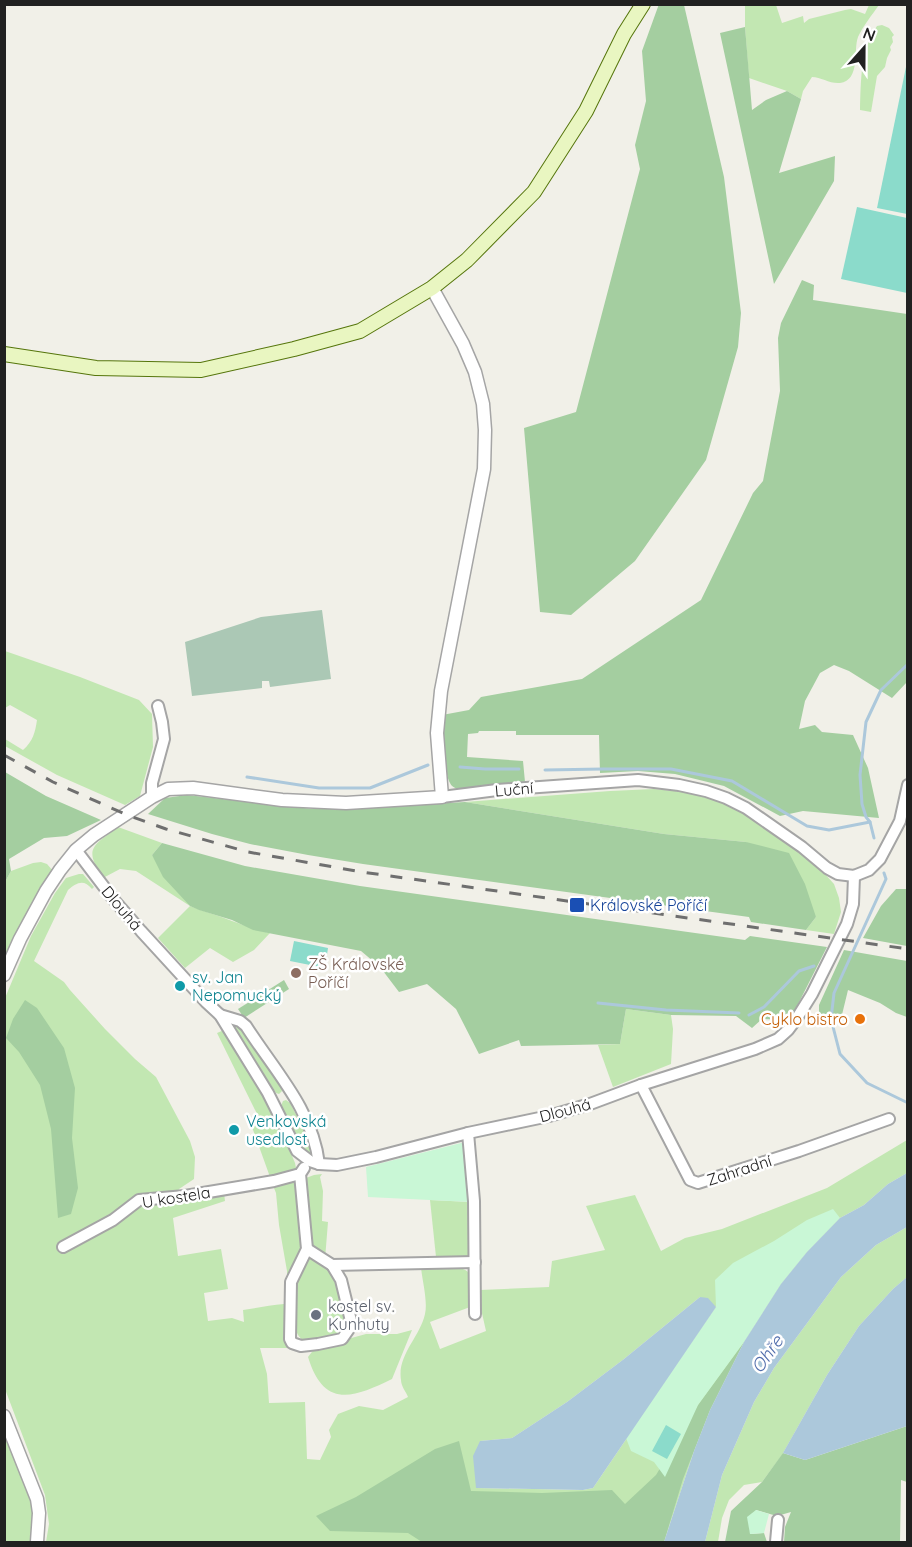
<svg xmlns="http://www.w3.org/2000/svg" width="912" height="1547" font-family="Quicksand,sans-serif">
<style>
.grass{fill:#c2e7b2;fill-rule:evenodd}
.forest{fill:#a4cea0}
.cemetery{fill:#abc8b5}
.park{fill:#c9f7d6}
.pitch{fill:#8bdbcb}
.water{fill:#acc8db}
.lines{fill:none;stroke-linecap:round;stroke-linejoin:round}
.stream{stroke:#acc8db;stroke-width:3}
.minor-casing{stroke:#a5a5a5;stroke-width:14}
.tertiary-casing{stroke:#a5a5a5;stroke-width:15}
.secondary-casing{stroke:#55750b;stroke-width:16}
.minor{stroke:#fff;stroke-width:10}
.tertiary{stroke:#fff;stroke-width:12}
.secondary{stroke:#e9f6c1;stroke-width:14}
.rail{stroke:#6f6f6f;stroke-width:3;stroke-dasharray:12 12;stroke-linecap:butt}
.transit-dot{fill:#1a4fb4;stroke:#fff;stroke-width:2}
.education-dot{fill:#8d6e63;stroke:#fff;stroke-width:2}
.culture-dot{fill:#0f9aa8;stroke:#fff;stroke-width:2}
.food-dot{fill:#e8710a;stroke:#fff;stroke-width:2}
.worship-dot{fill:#6b7280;stroke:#fff;stroke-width:2}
.labels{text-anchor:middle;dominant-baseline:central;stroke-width:5;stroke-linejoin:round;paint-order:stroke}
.street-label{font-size:16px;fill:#212121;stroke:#fff}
.transit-label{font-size:16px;fill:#164399;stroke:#fff;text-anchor:start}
.education-label{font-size:16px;fill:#785e54;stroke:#fff;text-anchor:start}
.culture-label{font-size:16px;fill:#0d838f;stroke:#fff;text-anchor:start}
.food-label{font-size:16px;fill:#c56008;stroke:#fff;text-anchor:end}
.worship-label{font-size:16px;fill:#5b616d;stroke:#fff;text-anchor:start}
.water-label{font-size:18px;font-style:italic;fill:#526eac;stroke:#fff}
</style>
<rect width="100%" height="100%" fill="#f1f0e8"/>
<!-- grass -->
<g class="grass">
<path d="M745,5H776L782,23L803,16L804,23L809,19L845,10L851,9L865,14L869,5H879C872,15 863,26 858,37C853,50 861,80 840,83C830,84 821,77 812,77L803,91L801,99L787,91L749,78L745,27Z"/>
<path d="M882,25L889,28L894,35L892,37L893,42L890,47L891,50L887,58L885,67L877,76L871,112L860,110C861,81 860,51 877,26Z"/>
<path d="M5,651L80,677L139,700L152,714L153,747L140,796L125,805L57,775L5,746V739L23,750C33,741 35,733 37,720L10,705L5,708Z"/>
<polygon points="654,789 684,792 716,800 743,812 793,847 824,873 834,884 839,898 841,912 834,934 806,930 816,917 746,842 664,834 465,802 610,791"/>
<path d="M118,827L162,843L152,855L190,906C204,912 218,915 232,921C246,926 255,930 270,933L254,950L233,962L210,948L185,968L158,938L190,906L136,871L120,869L103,878C83,848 93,846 118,827Z"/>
<polygon points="41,862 47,864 53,871 5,963 5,882 11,871 33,863"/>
<path d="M79,874H83L94,887L92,889C84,879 77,882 68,890L34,961L64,982L70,990L105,1029L135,1059L156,1077L190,1141L195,1157L194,1179L179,1189L174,1201L224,1193L225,1201L173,1218L178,1256L221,1249L228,1289L204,1293L208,1321L232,1318L244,1322L243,1310C257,1308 270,1305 284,1304L287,1280V1271L279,1225L276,1193L272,1183L296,1180L304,1249L291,1278L288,1334L289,1348H260L267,1374L269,1403L305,1402L307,1459L320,1460L331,1437L329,1430L338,1414L359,1406L383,1410L408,1397C406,1392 401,1386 401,1380C397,1355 420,1337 425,1314C428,1301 422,1280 421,1267C432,1266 467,1262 471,1277C473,1284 470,1299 470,1307L430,1322L440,1349L486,1331L479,1300L480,1290L549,1287L552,1261L605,1250L586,1206L635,1195L661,1251L685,1238L722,1229L827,1188L907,1140V1173L888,1184L864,1205L840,1218L807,1252L781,1284L744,1342L710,1410L694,1451L664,1542H46L49,1524L45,1495L5,1389V998L31,936L55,893L66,878ZM700,1297L716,1307L593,1488L583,1490L476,1488L480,1441L512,1438L567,1402L624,1359Z"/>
<polygon points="626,1009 671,1015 673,1029 671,1064 613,1087 598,1045 620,1044"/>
<polygon points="235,1022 245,1032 281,1087 282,1091 279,1094 276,1093 239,1034 230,1024"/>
<polygon points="224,1030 272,1108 295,1163 296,1168 295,1171 270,1177 252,1127 261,1122 217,1033"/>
<path d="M286,1100L290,1103L311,1143L313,1153L311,1154C295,1143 289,1124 281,1106L283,1101Z"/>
<polygon points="322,1174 320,1177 323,1191 322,1221 328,1222 325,1259 313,1246 310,1234 305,1185 306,1178 314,1175"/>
<polygon points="430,1200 471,1202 470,1256 436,1257"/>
<polygon points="907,1227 907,1277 893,1289 859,1326 827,1375 782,1455 762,1482 744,1485 729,1500 722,1518 718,1542 705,1542 722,1475 754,1402 774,1368 841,1277 876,1245"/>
<path d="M309,1255L330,1269L337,1281L349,1320L342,1335C333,1337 313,1343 305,1341C288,1335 293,1290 298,1276C301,1269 305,1262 309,1255Z"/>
<path d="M412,1330L392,1379C353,1398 324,1409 308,1357L315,1348L366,1334H397Z"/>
<path d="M4,1428C19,1464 42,1503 30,1542H5Z"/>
</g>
<!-- forest -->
<g class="forest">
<polygon points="659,4 684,5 724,177 741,313 738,347 706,460 635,561 571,615 540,612 524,428 576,412 640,169 635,145 646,101 642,51"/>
<polygon points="745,27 752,110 766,100 787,91 801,99 779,173 835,156 834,181 774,284 720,33"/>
<path d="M802,280L814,285L813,300L907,314V682L892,698L849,671L834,665L820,673L805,701L799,729L815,725L822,732L853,735L868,768L879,818L803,811L780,816L724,786L675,774L638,771L600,773L599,735H516V731H479L478,733L468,734L467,757L523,761L525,782L457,789C454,787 451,786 450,783C443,770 443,731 442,715L469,710L481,697L582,679L701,600L753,493L763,481L780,391L778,338L781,323Z"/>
<polygon points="5,772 46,796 101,820 67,836 44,838 9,859 11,871 5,882"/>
<polygon points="187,795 313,809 346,809 465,802 664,834 746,842 789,853 805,884 816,917 806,930 751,922 749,917 363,864 308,855 250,844 212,834 148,814 165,798"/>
<polygon points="162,843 245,866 360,886 745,940 750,936 827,947 790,1020 762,1019 752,1028 736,1016 671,1015 626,1009 620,1044 521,1046 519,1040 479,1054 456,1009 427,984 399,992 380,967 361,951 253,930 232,920 199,910 190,906 163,877 152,855"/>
<polygon points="896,889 907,889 907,946 863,938 881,906"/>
<polygon points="844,950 907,961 907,1017 896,1013 880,1003 848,990 840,1023 819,1021 819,1005"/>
<polygon points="284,980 289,989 244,1018 238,1009"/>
<polygon points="25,1000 37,1008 64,1048 75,1088 72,1138 78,1188 71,1214 58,1218 51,1129 40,1085 19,1052 6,1038 13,1019"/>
<polygon points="744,1342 710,1410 683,1479 664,1542 422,1542 408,1533 330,1531 316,1516 356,1497 435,1449 459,1441 471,1491 542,1493 612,1490 625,1504 656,1475 698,1405"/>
<polygon points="907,1426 907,1482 901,1480 900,1542 784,1542 785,1527 791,1512 777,1516 756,1510 750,1534 764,1533 767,1542 725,1542 731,1511 762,1482 783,1453 805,1460"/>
</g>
<!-- cemetery -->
<polygon class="cemetery" points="322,610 331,679 270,687 269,681 262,681 262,688 192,696 185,642 261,617"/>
<!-- park -->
<g class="park">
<polygon points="465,1142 471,1202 368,1197 366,1167"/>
<polygon points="833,1209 840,1218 807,1252 781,1284 744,1342 698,1405 665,1477 654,1462 631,1451 626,1438 716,1307 715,1280 733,1263 774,1241 807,1220"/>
<polygon points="756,1510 769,1514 764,1533 750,1534 747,1517"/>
</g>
<!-- pitch -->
<g class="pitch">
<polygon points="907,62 908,214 907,214 877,208"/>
<polygon points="857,207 907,218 907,293 841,279"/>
<polygon points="294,941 328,948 325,968 290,961"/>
<polygon points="666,1425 681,1434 667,1459 652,1451"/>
</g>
<!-- water -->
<g class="water">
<polygon points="907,1173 907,1227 876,1245 841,1277 774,1368 754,1402 722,1475 705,1542 664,1542 694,1451 710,1410 744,1342 781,1284 807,1252 840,1218 864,1205 888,1184"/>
<polygon points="907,1277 907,1426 805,1460 783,1453 827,1375 859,1326 893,1289"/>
<polygon points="700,1297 708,1298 716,1307 593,1488 583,1490 476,1488 473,1456 480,1441 512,1438 567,1402 624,1359"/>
</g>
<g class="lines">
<!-- stream -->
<g class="stream">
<polyline points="460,767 485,769 519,769"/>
<polyline points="545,770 603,769 671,769 732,781 807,826 829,830 870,822"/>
<polyline points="247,777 319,788 370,788 428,765"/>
<polyline points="874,838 870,822 866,817 862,804 860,775 866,722 881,690 908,664"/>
<polyline points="884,873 886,879 834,993 831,1019 840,1054 867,1083 908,1103"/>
<polyline points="598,1003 666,1010 739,1013"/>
<polyline points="749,1015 764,1007 799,971 814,966"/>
</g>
<!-- minor casing -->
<g class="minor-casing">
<g id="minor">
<polyline points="152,797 152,783 164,739 162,722 158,706"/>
<polyline points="442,797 497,790 638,780 679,785 706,791 726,798 746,808 802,847 827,868 838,874 854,876 869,870 880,859 900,821 908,785"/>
<polyline points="76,850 114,900 141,931 206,1002 220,1015 268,1093 297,1151 310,1161 319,1164 337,1165 376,1157 468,1133 549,1116 590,1104 641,1085 755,1049 778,1039 788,1030 797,1018 812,994 847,924 853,904 854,876"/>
<path d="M220,1015L240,1021L246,1026C274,1070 313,1110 319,1164"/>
<polyline points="641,1085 690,1180 698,1183 799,1151 889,1119"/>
<polyline points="468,1133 474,1201 475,1314"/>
<polyline points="300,1174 307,1249 291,1282 290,1339 292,1343 301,1346 318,1344 342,1339 349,1329 351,1321 341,1280 332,1265"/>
<polyline points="63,1247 113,1220 139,1200 185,1196 274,1181 300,1174 304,1168"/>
<polyline points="307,1249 332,1265 475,1262"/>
<polyline points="776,1542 778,1520"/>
</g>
</g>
<!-- tertiary casing -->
<g class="tertiary-casing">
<g id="tertiary">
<polyline points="4,975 20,939 46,891 60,870 76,850 94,835 152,797 168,789 193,788 282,800 346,803 442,797 437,733 441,691 484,469 485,430 483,404 475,372 463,344 432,288"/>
<polyline points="4,1416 37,1499 39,1513 37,1542"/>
</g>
</g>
<!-- secondary casing -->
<g class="secondary-casing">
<polyline id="secondary" points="4,354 96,368 201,370 294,349 360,331 432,288 467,260 534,192 586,111 624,34 643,4"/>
</g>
<!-- minor -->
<use href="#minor" class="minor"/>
<!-- tertiary -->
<use href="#tertiary" class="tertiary"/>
<!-- secondary -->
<use href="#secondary" class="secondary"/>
<!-- rail -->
<polyline class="rail" points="4,755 53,782 127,815 166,829 248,852 362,872 908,949"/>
</g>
<!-- markers -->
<rect class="transit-dot" x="569" y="897" width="16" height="16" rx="3"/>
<circle class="education-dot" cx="296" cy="973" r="6"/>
<g class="culture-dot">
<circle cx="180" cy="986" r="6"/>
<circle cx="234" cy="1130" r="6"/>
</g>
<circle class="food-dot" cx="860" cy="1019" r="6"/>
<circle class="worship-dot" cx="316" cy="1315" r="6"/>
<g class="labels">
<!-- street labels -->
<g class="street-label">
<text transform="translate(514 789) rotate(-5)">Luční</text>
<text transform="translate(122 908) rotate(50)">Dlouhá</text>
<text transform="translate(565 1110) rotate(-15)">Dlouhá</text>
<text transform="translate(739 1170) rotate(-18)">Zahradní</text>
<text transform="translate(176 1197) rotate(-9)">U kostela</text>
</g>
<!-- transit labels -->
<g class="transit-label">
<text x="590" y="905">Královské Poříčí</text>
</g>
<!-- education labels -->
<g class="education-label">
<text x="308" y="964">ZŠ Královské<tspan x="308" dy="18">Poříčí</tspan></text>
</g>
<!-- culture labels -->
<g class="culture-label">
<text x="192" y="977">sv. Jan<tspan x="192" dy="18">Nepomucký</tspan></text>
<text x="246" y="1121">Venkovská<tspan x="246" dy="18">usedlost</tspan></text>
</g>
<!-- food labels -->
<g class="food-label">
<text x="848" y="1019">Cyklo bistro</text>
</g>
<!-- worship labels -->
<g class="worship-label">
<text x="328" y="1306">kostel sv.<tspan x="328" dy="18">Kunhuty</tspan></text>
</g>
<!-- water labels -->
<g class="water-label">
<text transform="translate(767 1354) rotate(-55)">Ohře</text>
</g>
</g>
<!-- border -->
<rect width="912" height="1547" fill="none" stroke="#212121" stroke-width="12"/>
<!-- north arrow -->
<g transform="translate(864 48) rotate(21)" stroke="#ffffff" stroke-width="4.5" paint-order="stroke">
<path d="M0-4.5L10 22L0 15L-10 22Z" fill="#212121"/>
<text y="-9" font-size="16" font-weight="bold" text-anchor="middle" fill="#212121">N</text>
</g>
</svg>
